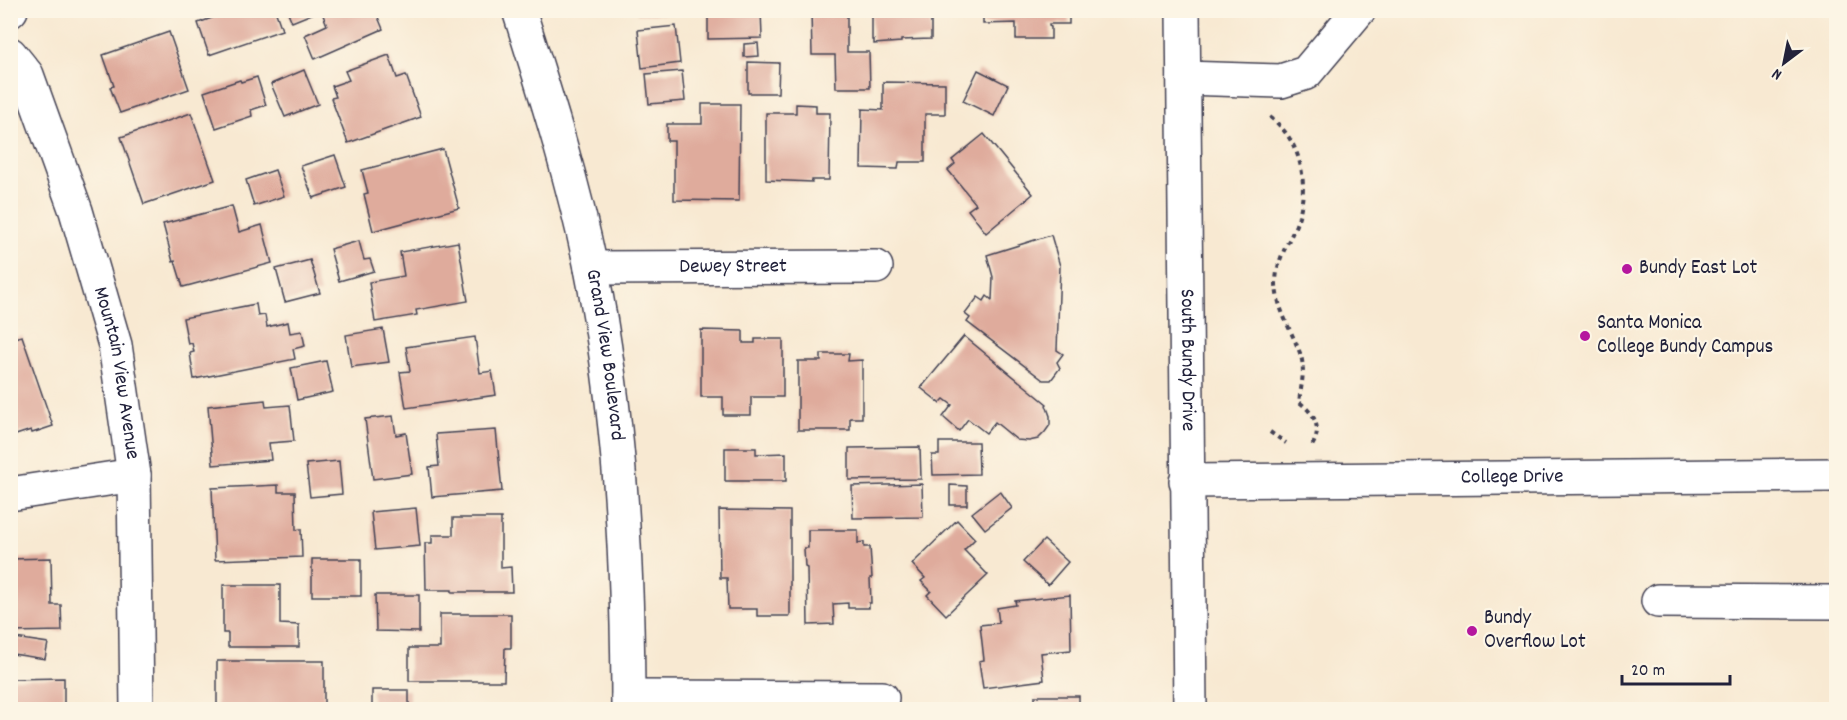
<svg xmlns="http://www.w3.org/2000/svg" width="1847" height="720" font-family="Dekko,sans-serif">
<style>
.building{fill:#dfab9c}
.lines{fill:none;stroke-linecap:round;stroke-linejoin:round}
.minor-casing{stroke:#424052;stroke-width:36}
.major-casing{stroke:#424052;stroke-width:36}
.path{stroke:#424052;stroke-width:4;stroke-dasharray:4.5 4.5;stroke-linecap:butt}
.minor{stroke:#fff;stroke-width:33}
.major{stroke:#fff;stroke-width:33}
.poi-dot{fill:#b5179e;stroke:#fcf5e5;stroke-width:2}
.labels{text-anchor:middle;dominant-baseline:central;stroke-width:4.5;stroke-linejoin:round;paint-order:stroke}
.street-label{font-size:21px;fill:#22223b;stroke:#fcf5e5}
.poi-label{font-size:21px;fill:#22223b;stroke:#fcf5e5;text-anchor:start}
</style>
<rect width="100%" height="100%" fill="#fcf5e5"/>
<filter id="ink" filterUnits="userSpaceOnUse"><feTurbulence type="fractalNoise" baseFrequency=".0167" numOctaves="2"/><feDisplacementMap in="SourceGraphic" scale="12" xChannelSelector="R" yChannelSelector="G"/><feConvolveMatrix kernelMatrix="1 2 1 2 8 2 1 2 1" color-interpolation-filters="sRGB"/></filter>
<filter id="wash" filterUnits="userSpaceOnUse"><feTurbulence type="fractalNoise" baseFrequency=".008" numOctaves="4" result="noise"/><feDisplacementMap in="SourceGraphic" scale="24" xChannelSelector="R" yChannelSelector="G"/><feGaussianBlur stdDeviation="1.35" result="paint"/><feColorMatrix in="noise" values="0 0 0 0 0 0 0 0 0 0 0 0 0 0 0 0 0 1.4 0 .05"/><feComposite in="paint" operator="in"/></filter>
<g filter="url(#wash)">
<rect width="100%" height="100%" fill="#f8e9d2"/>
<g id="blocks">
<!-- building -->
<g class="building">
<polygon points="234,10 275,10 282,30 209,55 198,23"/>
<polygon points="287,10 319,10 319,11 292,22"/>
<polygon points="321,10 375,10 383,29 315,59 305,35 327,25"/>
<rect x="637" y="10" width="42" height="4"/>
<polygon points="708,10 761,10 762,38 708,39"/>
<polygon points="811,10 847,10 847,52 869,52 870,88 836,88 835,55 812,55"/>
<polygon points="872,10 931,10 931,39 901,40 901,42 874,44 874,40 872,40"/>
<polygon points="983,10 1069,10 1069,24 1049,24 1049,26 1051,27 1051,39 1016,39 1016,23 983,24"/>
<polygon points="676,26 680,63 642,68 638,30"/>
<polygon points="169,32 189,89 120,113 110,87 114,86 103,55"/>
<polygon points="758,43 759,56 744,57 744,44"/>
<polygon points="389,55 397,78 406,75 421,117 348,143 331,98 336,97 332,86 349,80 345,71"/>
<polygon points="748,62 779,63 778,93 748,93"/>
<polygon points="304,70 318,104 285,117 271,84"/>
<polygon points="978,70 1008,85 994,116 963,101"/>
<polygon points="682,71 685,101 649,104 646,74"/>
<polygon points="257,77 266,105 251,110 252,116 216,128 204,92 240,80 241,82"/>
<polygon points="883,82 945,83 945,114 925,114 925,162 899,162 898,169 861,168 862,109 883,110"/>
<polygon points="702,104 740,104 739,201 674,200 674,141 667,141 667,124 702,124"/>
<polygon points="796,104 816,105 816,113 830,113 829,180 812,180 812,182 766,180 766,113 796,113"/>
<polygon points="191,113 215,180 144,204 121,137"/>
<polygon points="984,134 1033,194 986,233 968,210 976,204 948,170 955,164 952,160"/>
<polygon points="443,149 459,208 373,231 364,194 368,193 362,170"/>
<polygon points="335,155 346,187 313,198 301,166"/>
<polygon points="275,170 284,196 254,206 246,180"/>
<polygon points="232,206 239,232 262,225 272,263 183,287 175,261 173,262 163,224"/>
<polygon points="1051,235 1060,266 1057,350 1063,354 1057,362 1060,368 1051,380 1043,380 967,322 970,318 965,314 978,297 984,301 987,296 992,300 993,277 987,255"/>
<polygon points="359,241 364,260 370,259 374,271 339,281 330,249"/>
<polygon points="458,242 468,301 416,310 417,315 375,322 369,282 404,276 400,252"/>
<polygon points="310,260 320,293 285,302 276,269"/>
<polygon points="256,304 258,316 265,315 267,327 288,322 290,333 302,331 305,346 293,349 295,359 194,379 190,353 194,352 192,343 188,344 183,318"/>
<polygon points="383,329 389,362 351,367 346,335"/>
<polygon points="701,330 743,331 743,343 755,343 755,339 783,339 783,397 751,397 751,415 723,415 723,397 701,397"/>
<polygon points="22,336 53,426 32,433 31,430 10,437 10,339"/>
<polygon points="964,336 1047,404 1046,405 1050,416 1050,425 1045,432 1038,439 1029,441 1017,440 995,422 986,433 968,419 959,431 943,417 952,405 944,399 940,403 921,388"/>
<polygon points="475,337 480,373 492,371 496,395 406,408 400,372 410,371 406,347"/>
<polygon points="821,354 849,354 848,361 862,360 862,418 850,418 850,430 798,430 798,361 821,361"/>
<polygon points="326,361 333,392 297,400 291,368"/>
<polygon points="265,400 266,407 290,405 294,441 269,443 271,460 213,465 208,406"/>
<polygon points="393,416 396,435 406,433 412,474 373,479 365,419"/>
<polygon points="496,430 502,491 432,497 429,467 439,466 436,434"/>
<polygon points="939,442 978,442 979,474 933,475 932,455 939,455"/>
<polygon points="920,447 921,479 849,480 849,448"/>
<polygon points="725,448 756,448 756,454 786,453 786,481 725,481"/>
<polygon points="339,461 342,494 310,497 306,464"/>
<polygon points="922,484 923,517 853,518 852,486"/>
<polygon points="278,485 278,492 295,492 296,530 301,529 302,557 215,560 212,488"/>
<polygon points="950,485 967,486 967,505 950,505"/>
<polygon points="1000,491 1012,508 985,529 972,513"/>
<polygon points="416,508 420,546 375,550 371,512"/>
<polygon points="719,510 790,511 790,616 757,616 757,609 728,609 727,578 720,578"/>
<polygon points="453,518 501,518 501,568 511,567 512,592 452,592 452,590 426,590 425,543 432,543 432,535 453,535"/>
<polygon points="957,520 975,539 964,550 988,575 946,615 927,595 931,591 921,581 925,578 912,564"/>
<polygon points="808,530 858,530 858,543 864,542 864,547 870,547 872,578 870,578 871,603 869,603 869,608 848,608 848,603 833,604 834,624 808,625 807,568 805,567 804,548 808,548"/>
<polygon points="1044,540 1068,562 1048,585 1023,562"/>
<polygon points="51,558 52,605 61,605 62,631 10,632 10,559"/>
<rect x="312" y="559" width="49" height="37"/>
<polygon points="223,585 280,585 280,624 299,625 299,647 228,647 228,633 223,633"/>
<polygon points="375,595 419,595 419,632 376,631"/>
<polygon points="1070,595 1071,650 1041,653 1044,680 983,688 979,661 984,660 980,625 999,623 997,608 1016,605 1015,601"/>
<polygon points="440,614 511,614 511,648 505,648 504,681 409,681 409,648 440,648"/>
<polygon points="15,638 48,643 45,659 13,654"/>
<rect x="217" y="661" width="107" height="49"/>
<polygon points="64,678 64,705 61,705 61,710 10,710 10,679"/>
<rect x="372" y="690" width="37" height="20"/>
<rect x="1035" y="696" width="44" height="14"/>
</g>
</g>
</g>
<g filter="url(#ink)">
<use href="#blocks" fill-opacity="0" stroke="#424052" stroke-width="1.5"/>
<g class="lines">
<!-- minor casing -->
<g class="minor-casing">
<g id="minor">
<path id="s1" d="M519,10C546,96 573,180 591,268C620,413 628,562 628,710"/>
<polyline points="10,11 11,10"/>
<path id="s2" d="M10,54L27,75L76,211L115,345L134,475L137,710"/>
<polyline points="1184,78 1281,81 1306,73 1359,10"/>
<path id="s3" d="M591,268L876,267"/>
<path id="s4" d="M1186,481L1836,475"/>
<polyline points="10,494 134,475"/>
<polyline points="1658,601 1836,602"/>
<polyline points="628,697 882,698"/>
</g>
</g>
<!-- major casing -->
<g class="major-casing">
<g id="major">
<path id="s5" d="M1183,10L1190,710"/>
</g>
</g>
<!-- path -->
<g class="path">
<path d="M1270,117C1300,140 1309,179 1299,216C1292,240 1276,256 1276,284C1277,310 1291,329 1300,353C1306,369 1301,386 1299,402C1314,413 1323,428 1312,446"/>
<polyline points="1270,432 1286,443"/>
</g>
<!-- minor -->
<use href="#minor" class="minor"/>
<!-- major -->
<use href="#major" class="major"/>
</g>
</g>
<!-- markers -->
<g class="poi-dot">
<circle cx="1627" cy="269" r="6"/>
<circle cx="1585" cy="336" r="6"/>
<circle cx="1472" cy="631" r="6"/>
</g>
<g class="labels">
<!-- street labels -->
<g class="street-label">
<text stroke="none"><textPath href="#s3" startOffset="142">Dewey Street</textPath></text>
<text stroke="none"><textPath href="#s1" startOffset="356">Grand View Boulevard</textPath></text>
<text stroke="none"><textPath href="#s5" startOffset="350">South Bundy Drive</textPath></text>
<text stroke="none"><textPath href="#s2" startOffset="339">Mountain View Avenue</textPath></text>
<text stroke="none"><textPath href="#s4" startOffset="326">College Drive</textPath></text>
</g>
<!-- poi labels -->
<g class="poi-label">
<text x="1639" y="269">Bundy East Lot</text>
<text x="1597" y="324">Santa Monica<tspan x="1597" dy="24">College Bundy Campus</tspan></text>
<text x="1484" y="619">Bundy<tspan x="1484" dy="24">Overflow Lot</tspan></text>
</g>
</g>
<!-- margin -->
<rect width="1847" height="720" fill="none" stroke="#fcf5e5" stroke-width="36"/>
<!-- north arrow -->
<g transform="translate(1784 63) rotate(212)" stroke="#fcf5e5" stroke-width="4.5" paint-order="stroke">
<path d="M0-4.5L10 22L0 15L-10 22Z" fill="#22223b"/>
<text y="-9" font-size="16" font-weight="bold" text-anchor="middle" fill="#22223b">N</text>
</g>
<!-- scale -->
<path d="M1622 675v9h108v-9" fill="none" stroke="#22223b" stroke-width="3"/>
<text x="1631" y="675" font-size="18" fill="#22223b" stroke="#fcf5e5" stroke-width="4.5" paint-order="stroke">20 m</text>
</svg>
